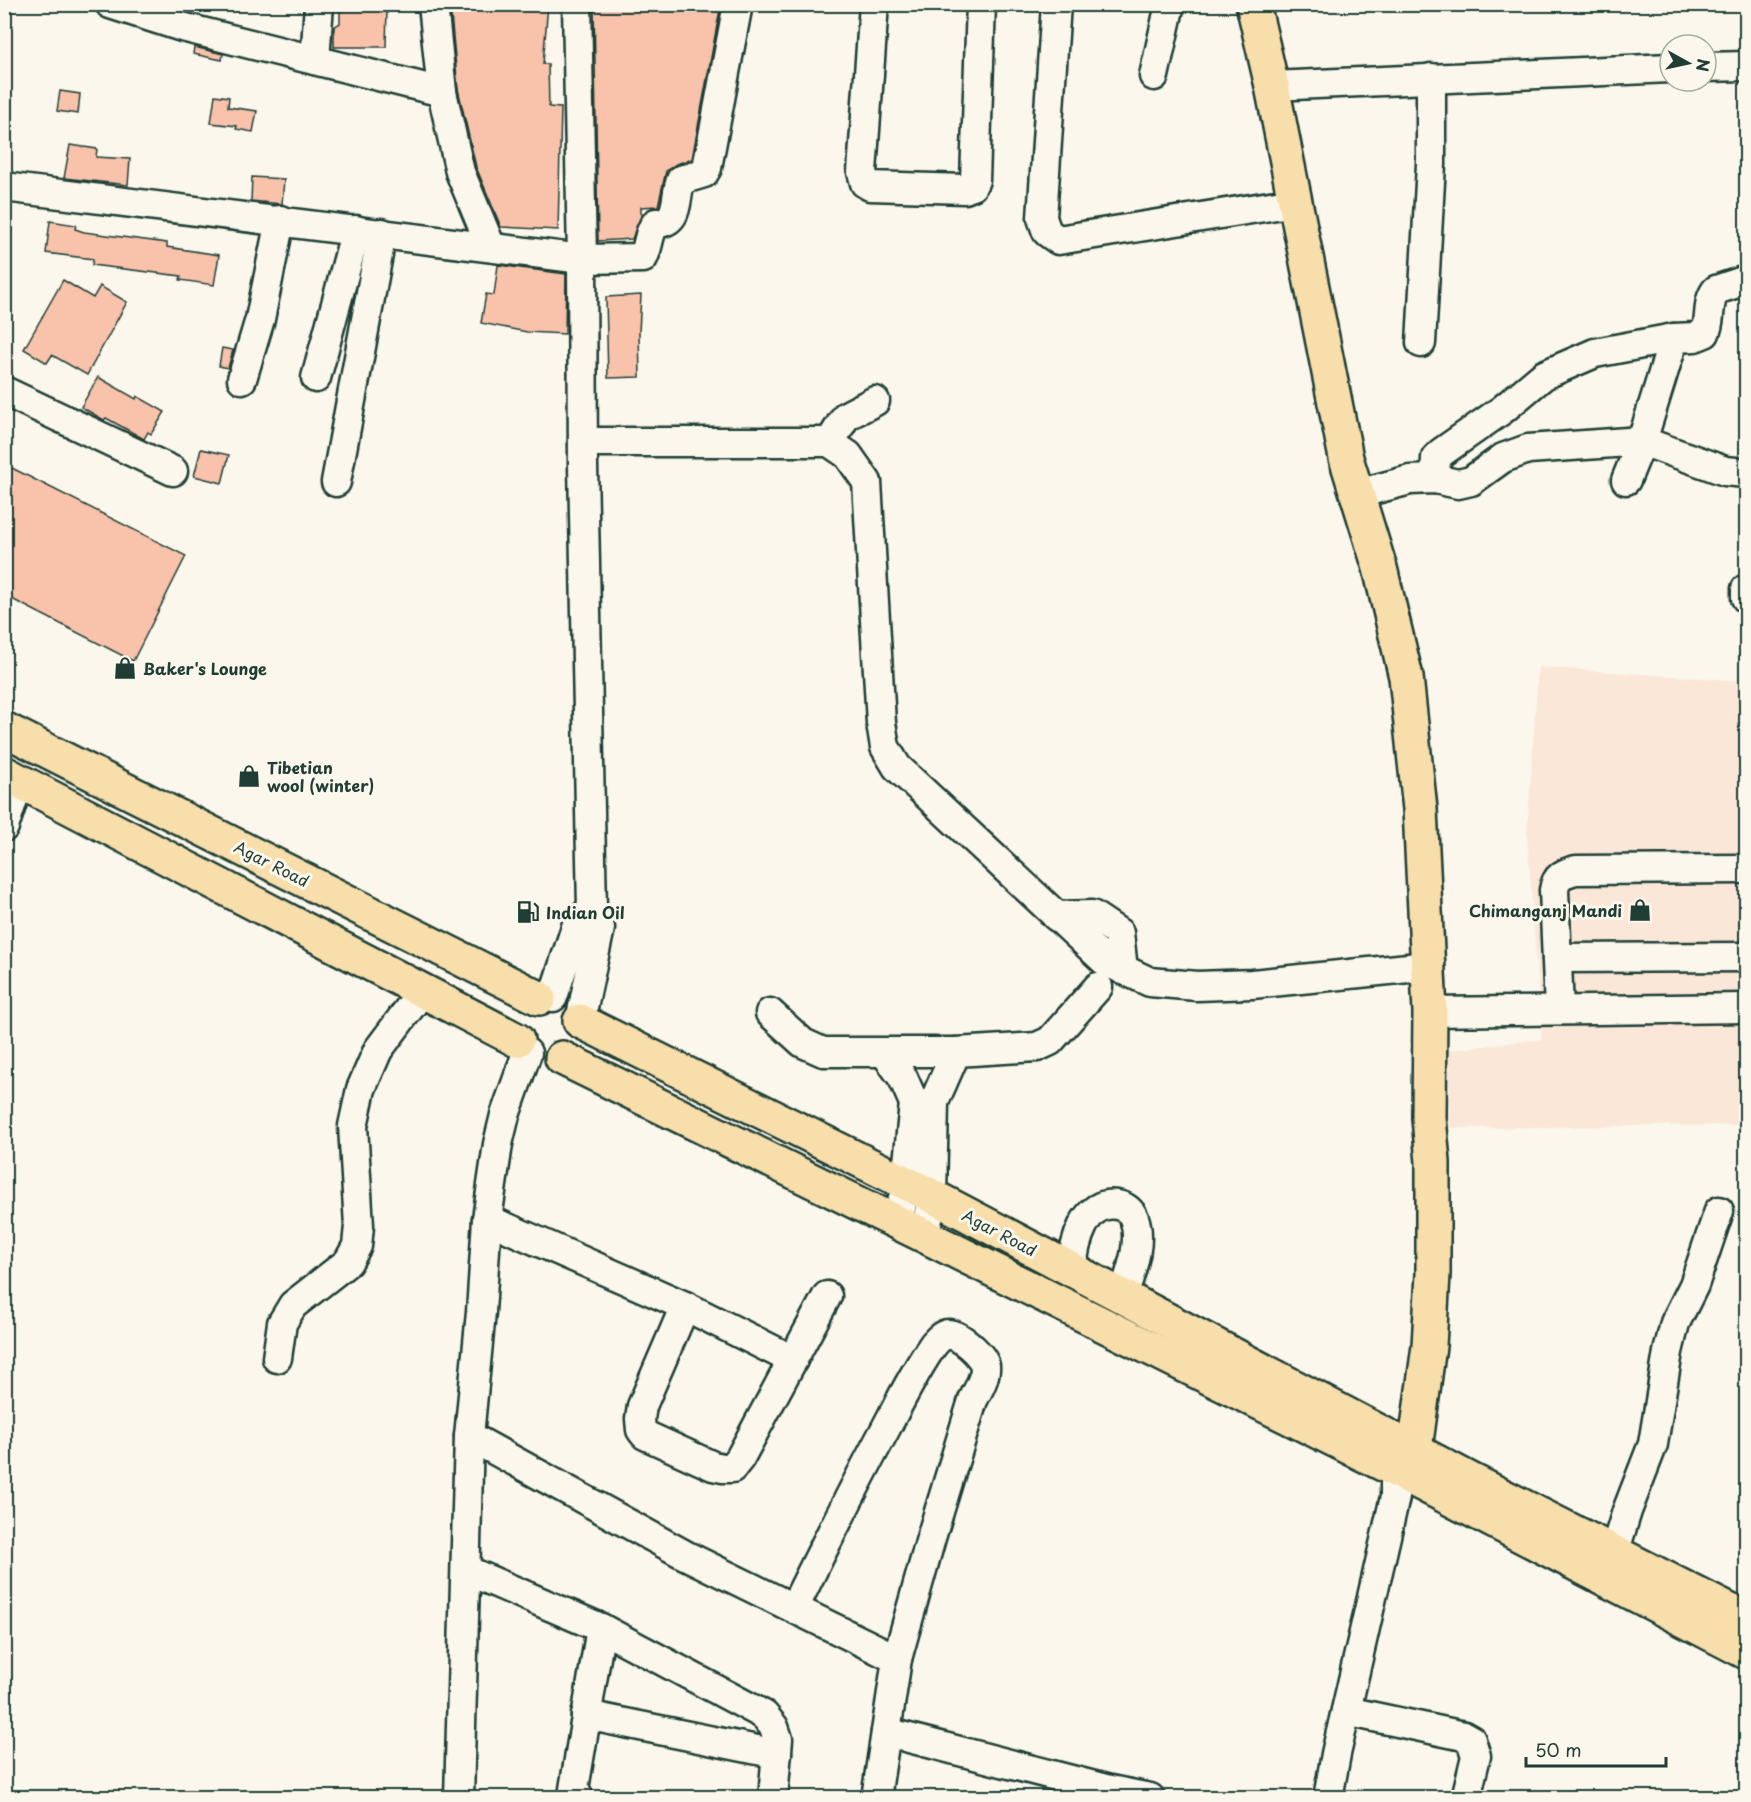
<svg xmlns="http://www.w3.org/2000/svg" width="1751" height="1802" font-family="'Playpen Sans',sans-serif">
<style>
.built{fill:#fae7d8}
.building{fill:#f8c2ab;stroke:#1f3d34;stroke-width:1.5}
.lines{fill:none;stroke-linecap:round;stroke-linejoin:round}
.minor-casing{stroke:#1f3d34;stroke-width:33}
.major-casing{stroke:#1f3d34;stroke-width:38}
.minor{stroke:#fbf7ec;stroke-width:28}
.major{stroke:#f8deab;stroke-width:33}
.labels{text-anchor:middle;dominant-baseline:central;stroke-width:6;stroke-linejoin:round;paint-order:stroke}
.poi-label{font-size:16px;font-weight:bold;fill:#1f3d34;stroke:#fbf7ec;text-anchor:start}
.street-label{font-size:16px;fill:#1f3d34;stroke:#fbf7ec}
</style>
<rect width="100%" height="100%" fill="#fbf7ec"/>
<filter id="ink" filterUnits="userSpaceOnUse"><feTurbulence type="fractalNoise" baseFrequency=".0167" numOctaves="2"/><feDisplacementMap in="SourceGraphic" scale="12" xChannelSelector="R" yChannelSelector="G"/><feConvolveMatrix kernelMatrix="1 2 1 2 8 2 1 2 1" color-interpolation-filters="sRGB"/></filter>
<g filter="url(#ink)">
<!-- built -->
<polygon class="built" points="1538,667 1746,681 1746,1125 1450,1128 1449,1050 1542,1039 1527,834"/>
<!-- building -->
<g class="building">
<polygon points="450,4 548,4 543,64 548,64 549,107 561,108 558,230 501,227 476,167 458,89"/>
<polygon points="594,4 721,4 692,159 676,164 666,171 658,206 641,207 641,216 632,239 598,241"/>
<polygon points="340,8 387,8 386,47 334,47 334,27 340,23"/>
<polygon points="194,47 223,54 222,60 193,54"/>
<polygon points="60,91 80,94 78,114 57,111"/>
<polygon points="215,95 229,97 228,107 257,111 253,132 236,129 237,126 211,123"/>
<polygon points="70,145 97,149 96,157 130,159 128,185 64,178"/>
<polygon points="252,177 284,179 282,204 251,201"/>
<polygon points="50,221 76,225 75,229 84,232 167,243 167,247 219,255 214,285 180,280 181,276 92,265 93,259 46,253"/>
<polygon points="498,265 566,274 565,334 527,332 481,323 486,294 494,295"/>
<polygon points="63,280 93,298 100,286 127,302 87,375 52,355 47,363 24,349"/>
<polygon points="641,295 639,332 640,377 608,378 606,297"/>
<polygon points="222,348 233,350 228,368 219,366"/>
<polygon points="98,377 136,399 137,396 165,412 151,434 148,432 144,439 106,418 104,420 81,407"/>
<polygon points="201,449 229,455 222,483 194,476"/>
<polygon points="4,464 186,556 133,661 4,595"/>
</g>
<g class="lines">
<!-- minor casing -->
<g class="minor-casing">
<g id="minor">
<polyline points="110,4 182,27 442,92 460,172 491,247"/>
<polyline points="433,4 442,92"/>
<polyline points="577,4 582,259 583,465 592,909"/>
<polyline points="874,4 862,172 865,183 870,186 965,189 972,186 975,180 981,4"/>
<polyline points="1056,4 1042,218 1047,232 1058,240 1295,202"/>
<polyline points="315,60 319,4"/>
<polyline points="1706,67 1746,66"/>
<polyline points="1154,76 1170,4"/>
<polyline points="1272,86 1670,68"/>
<path d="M4,187L582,259L643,258C649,247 648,232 656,223C681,223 674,197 681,180L704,173L707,168L738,4"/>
<polyline points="1421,343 1431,164 1431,78"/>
<polyline points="316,378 356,230"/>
<polyline points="242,379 260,319 280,220"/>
<polyline points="4,391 173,471"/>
<polyline points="583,442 829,442 848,455 867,482 881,723 885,747 897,767 1105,961 1150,982 1197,986 1252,984 1428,966"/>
<polyline points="830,442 846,416 875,401"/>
<path d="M1435,479L1436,458L1442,452L1502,410L1544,375L1595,353L1674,338L1695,337L1705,333C1712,319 1706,303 1716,290L1746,280"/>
<polyline points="1626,480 1642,441 1674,338"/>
<polyline points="336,482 382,233"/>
<polyline points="1357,494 1410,480 1435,479 1458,484 1471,481 1503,458 1528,449 1642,441 1725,471 1746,473"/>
<polyline points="1746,589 1746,598"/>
<polyline points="4,827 19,781"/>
<polyline points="1056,916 1092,915 1119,933 1123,970"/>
<polyline points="1557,958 1746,957"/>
<polyline points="553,997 578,921 592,909 600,928 580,1021"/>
<path d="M1559,1010L1554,890C1556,876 1564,873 1576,870L1746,869"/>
<polyline points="1430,1012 1746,1008"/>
<polyline points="770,1013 803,1043 823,1052 956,1052 1037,1047 1050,1041 1098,987"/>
<polyline points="885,1053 903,1078 914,1103 906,1183 898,1223"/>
<polyline points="487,1219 685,1306 793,1360"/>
<polyline points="925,1236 932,1196 934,1102 956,1052"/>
<path d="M1072,1269C1074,1245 1084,1199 1117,1205C1125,1206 1131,1211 1134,1218C1143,1242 1130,1274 1123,1296"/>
<polyline points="685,1306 642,1406 640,1419 641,1430 645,1435 713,1466 723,1468 732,1468 740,1458 827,1296"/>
<polyline points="277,1358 282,1323 293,1305 348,1262 357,1246 359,1226 353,1126 361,1089 378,1050 423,990"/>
<polyline points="469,1436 685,1555 897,1659 876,1798"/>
<polyline points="1614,1553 1627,1511 1653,1444 1668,1352 1675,1323 1694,1285 1719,1211"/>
<polyline points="466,1570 601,1628 764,1715 774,1727 778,1739 773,1798"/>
<path d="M794,1608C824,1547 854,1487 886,1428C900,1401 914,1373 931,1348C934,1343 942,1334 948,1334C959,1334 983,1355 985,1366C986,1377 978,1390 973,1400L931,1538L897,1659"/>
<polyline points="1346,1711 1464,1736 1471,1740 1476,1756 1466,1798"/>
<polyline points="586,1715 777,1754"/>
<polyline points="886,1732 1110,1790 1150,1798"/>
<polyline points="459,1798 469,1436 481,1312 487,1219 498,1144 505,1115 527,1053"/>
<polyline points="579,1798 574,1789 601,1628"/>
<polyline points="1328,1798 1336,1754 1395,1497 1395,1470"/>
</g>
</g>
<!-- major casing -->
<g class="major-casing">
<g id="major">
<polyline points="1253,4 1272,86 1346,458 1380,568 1406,677 1420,809 1430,1012 1429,1118 1433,1162 1433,1274 1429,1346 1411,1479"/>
<polyline points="4,729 539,998"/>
<polyline points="4,773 517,1040"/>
<polyline points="580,1021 932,1196 1471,1480 1746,1619"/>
<polyline points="562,1058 925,1236 1395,1470 1746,1652"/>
</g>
</g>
<!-- minor -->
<use href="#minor" class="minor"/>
<!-- major -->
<use href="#major" class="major"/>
</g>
</g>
<!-- icons -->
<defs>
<g id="shop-bare" transform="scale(1.8)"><path d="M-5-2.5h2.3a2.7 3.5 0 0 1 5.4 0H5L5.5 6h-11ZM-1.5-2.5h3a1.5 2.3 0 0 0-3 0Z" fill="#1f3d34" stroke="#fbf7ec" stroke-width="2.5" paint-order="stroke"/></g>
<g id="fuel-bare" transform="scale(1.8)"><path d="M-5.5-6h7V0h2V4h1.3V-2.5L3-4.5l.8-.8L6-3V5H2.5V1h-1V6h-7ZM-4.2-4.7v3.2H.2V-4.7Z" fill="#1f3d34" stroke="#fbf7ec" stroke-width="2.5" paint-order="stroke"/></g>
</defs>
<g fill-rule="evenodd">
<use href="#shop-bare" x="125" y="668"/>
<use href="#shop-bare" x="249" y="776"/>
<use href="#shop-bare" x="1640" y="910"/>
<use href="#fuel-bare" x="528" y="912"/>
</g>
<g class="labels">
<!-- poi labels -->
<g class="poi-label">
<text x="143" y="668">Baker's Lounge</text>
<text x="267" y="767">Tibetian<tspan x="267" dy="18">wool (winter)</tspan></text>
<text x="1622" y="910" text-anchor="end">Chimanganj Mandi</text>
<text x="546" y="912">Indian Oil</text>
</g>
<!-- street labels -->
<g class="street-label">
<text transform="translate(272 863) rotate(27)">Agar Road</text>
<text transform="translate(1000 1232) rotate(28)">Agar Road</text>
</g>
</g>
<!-- margin -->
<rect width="1751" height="1802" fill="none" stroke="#fbf7ec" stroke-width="24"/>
<rect x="12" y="12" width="1727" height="1778" fill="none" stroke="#1f3d34" stroke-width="2" filter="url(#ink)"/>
<!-- north arrow -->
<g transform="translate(1688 63) rotate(98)"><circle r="28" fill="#fbf7ec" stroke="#a3ada2" stroke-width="1.5"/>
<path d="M0-4.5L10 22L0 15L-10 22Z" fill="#1f3d34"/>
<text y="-9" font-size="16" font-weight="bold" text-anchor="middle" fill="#1f3d34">N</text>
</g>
<!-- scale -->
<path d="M1526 1757v9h140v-9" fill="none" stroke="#1f3d34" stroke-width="3"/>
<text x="1535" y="1757" font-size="18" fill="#1f3d34" stroke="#fbf7ec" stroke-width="4.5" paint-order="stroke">50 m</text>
</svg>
